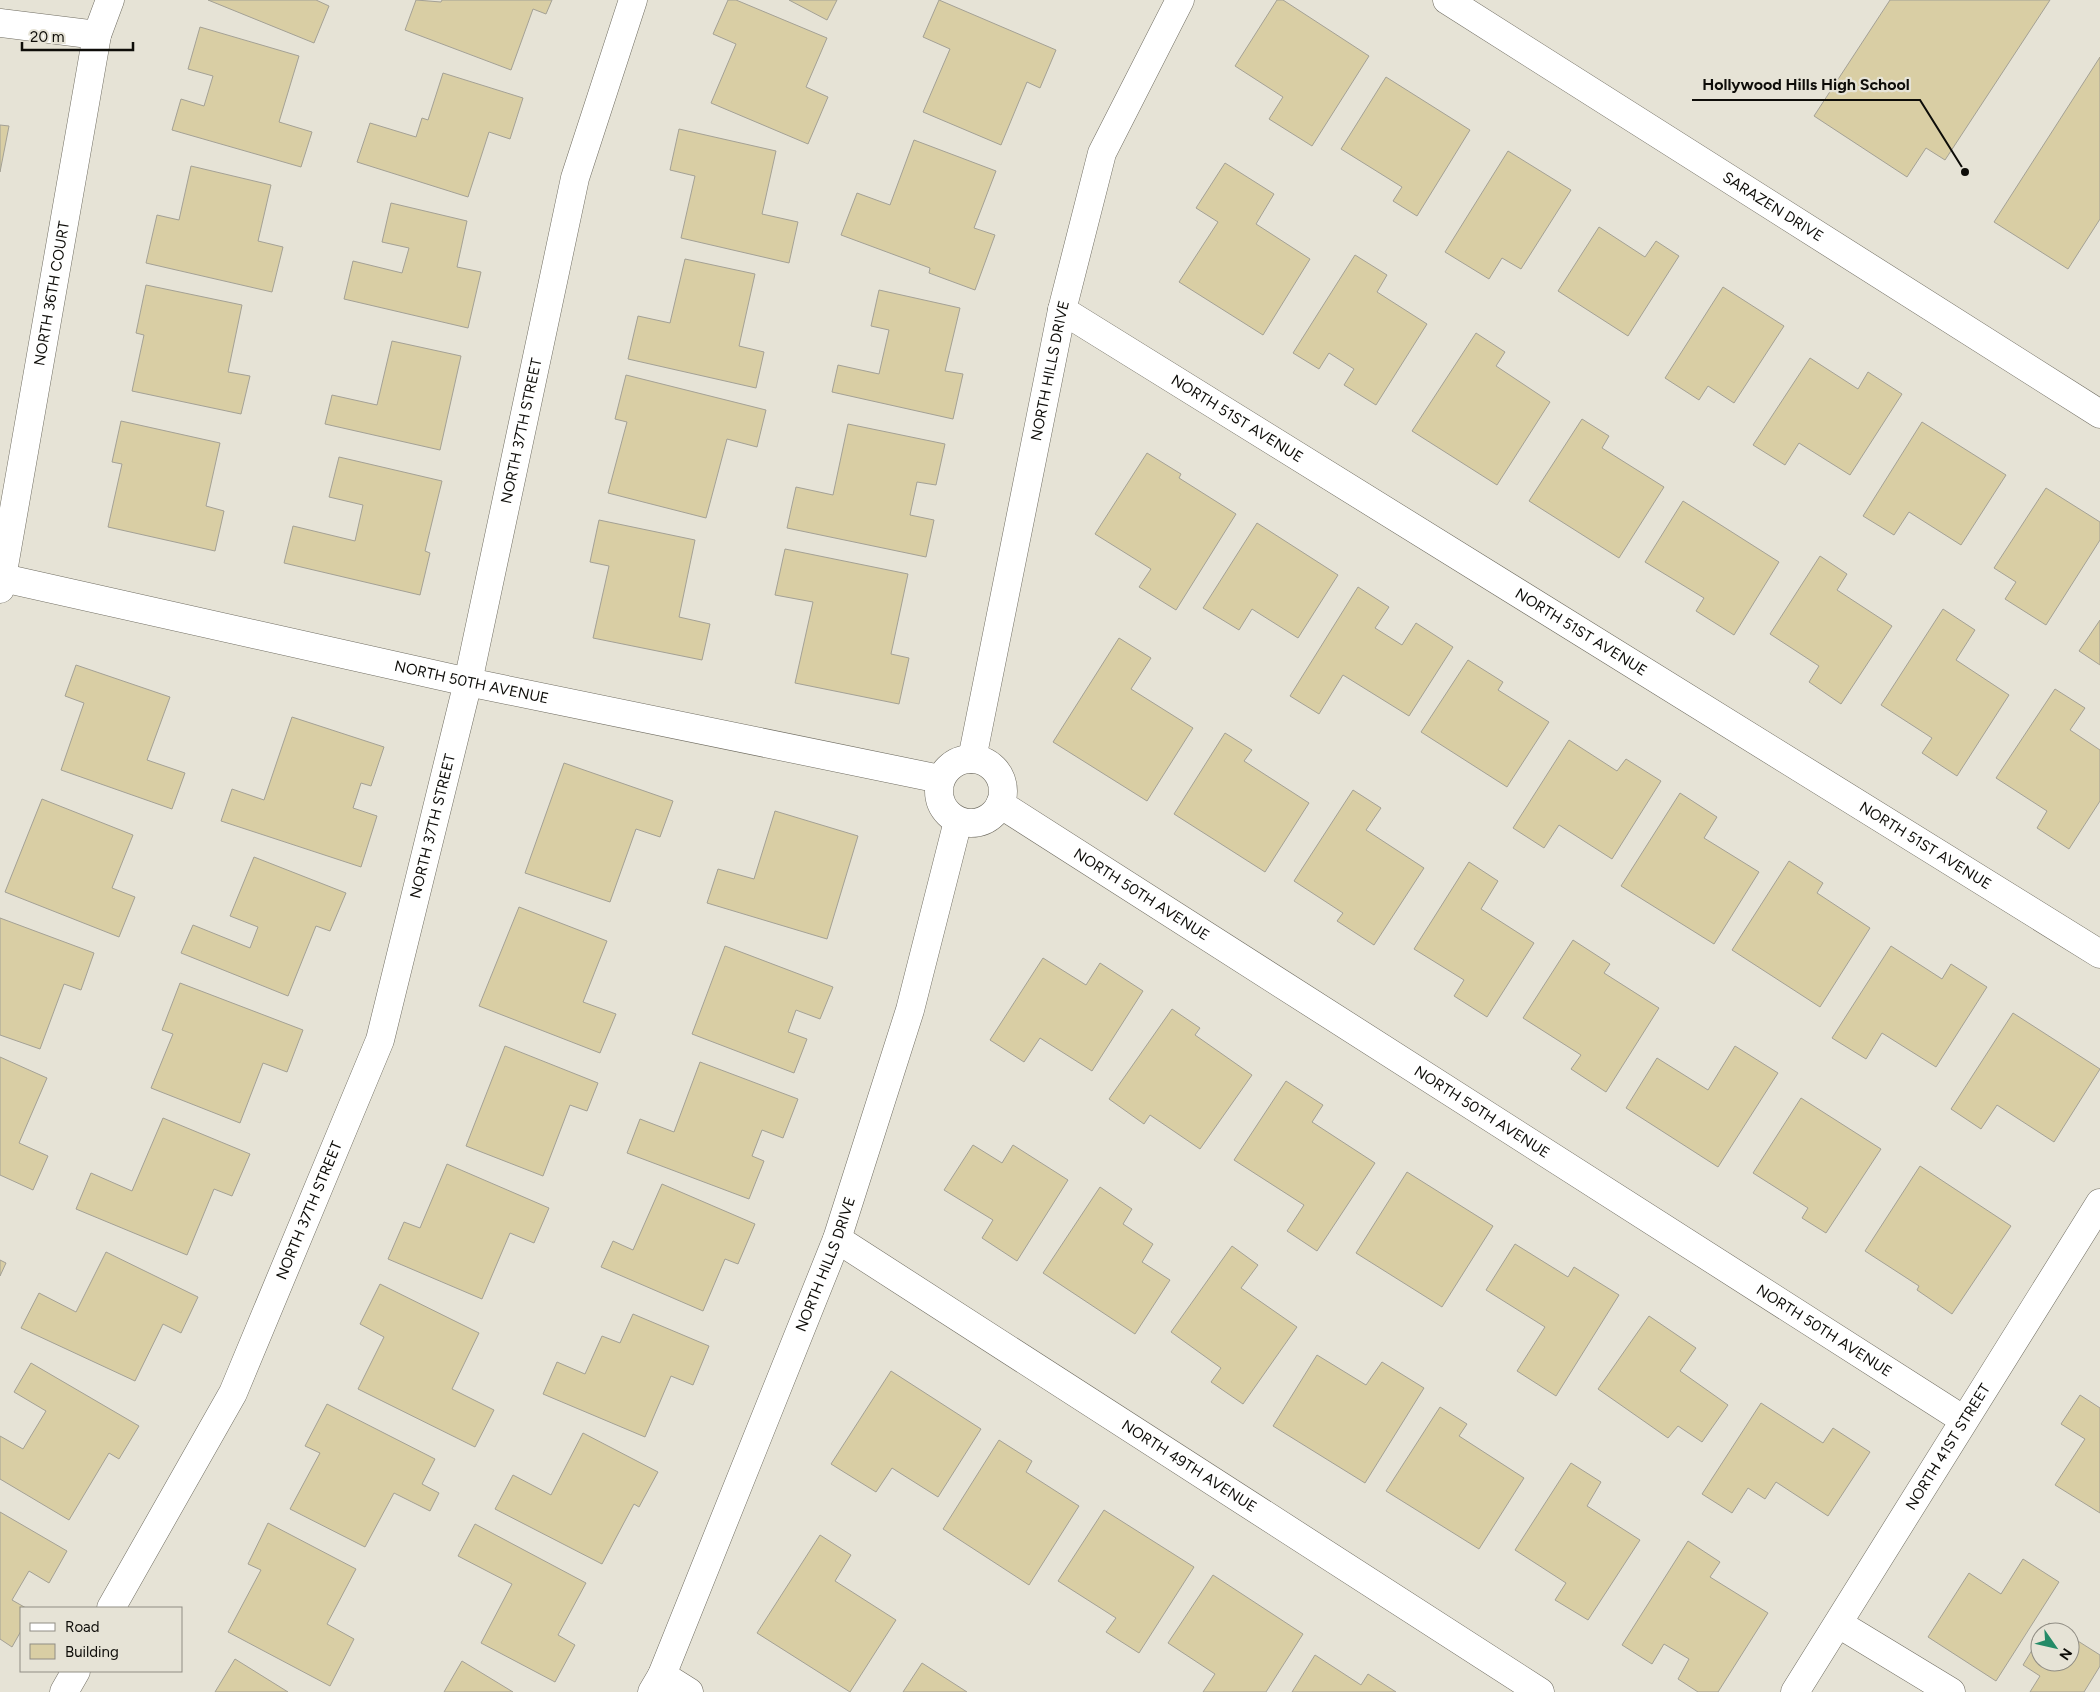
<svg xmlns="http://www.w3.org/2000/svg" width="2100" height="1692" font-family="Figtree,sans-serif">
<style>
.building{fill:#d9cea4;stroke:#a4a195}
.lines{fill:none;stroke-linecap:round;stroke-linejoin:round}
.street-casing{stroke:#706d62;stroke-width:29}
.street{stroke:#fff;stroke-width:28}
.labels{text-anchor:middle;dominant-baseline:central;stroke-width:4.5;stroke-linejoin:round;paint-order:stroke}
.street-label{font-size:15px;fill:#0e0d09;stroke:#e6e3d6}
.leader{fill:none;stroke:#0e0d09;stroke-width:2}
.callout-dot{fill:#0e0d09;stroke:#e6e3d6;stroke-width:2}
.callout-label{font-size:16px;text-anchor:middle;font-weight:bold;fill:#0e0d09;stroke:#e6e3d6;stroke-width:4.5;stroke-linejoin:round;paint-order:stroke}
</style>
<rect width="100%" height="100%" fill="#e6e3d6"/>
<!-- building -->
<g class="building">
<polygon points="208,0 316,0 329,6 314,43"/>
<polygon points="416,0 441,2 442,0 552,0 546,14 533,9 511,70 405,30"/>
<polygon points="728,0 736,0 827,38 806,87 828,97 808,144 711,103 736,44 713,34"/>
<polygon points="789,0 837,0 827,20"/>
<polygon points="939,0 1056,50 1040,88 1027,82 1001,145 923,112 950,49 923,37"/>
<polygon points="1277,0 1283,0 1369,56 1312,146 1269,119 1283,97 1235,66"/>
<polygon points="1890,0 2050,0 1945,160 1926,148 1907,177 1814,116"/>
<polygon points="200,27 299,56 279,122 312,132 301,167 172,130 181,99 204,106 213,76 188,69"/>
<polygon points="2100,57 2100,219 2068,269 1994,222"/>
<polygon points="443,73 523,98 510,139 489,132 468,197 357,162 370,123 416,137 422,118 428,120"/>
<polygon points="1386,77 1470,130 1417,216 1393,201 1402,187 1341,149"/>
<polygon points="0,125 9,126 0,172"/>
<polygon points="679,129 776,151 762,214 798,222 789,263 681,238 695,176 670,170"/>
<polygon points="914,140 996,171 974,228 995,235 975,290 929,273 930,268 841,235 857,193 890,205"/>
<polygon points="1508,151 1571,190 1521,269 1502,258 1489,279 1445,252"/>
<polygon points="1225,163 1274,194 1256,224 1310,259 1263,335 1179,282 1218,222 1196,208"/>
<polygon points="191,166 271,185 258,241 283,247 272,292 146,263 157,215 179,220"/>
<polygon points="391,203 467,221 457,267 481,272 468,328 344,299 353,261 402,273 409,248 382,242"/>
<polygon points="1599,227 1645,257 1656,241 1679,256 1628,336 1558,291"/>
<polygon points="1355,255 1387,275 1377,292 1427,324 1376,405 1344,385 1354,369 1329,353 1319,369 1293,353"/>
<polygon points="685,259 755,274 739,346 764,352 756,388 628,359 638,316 670,323"/>
<polygon points="146,285 242,305 228,372 250,376 241,414 132,391 144,335 136,333"/>
<polygon points="1723,287 1784,326 1734,403 1708,386 1699,400 1665,378"/>
<polygon points="879,290 960,308 945,371 963,374 953,419 832,392 838,365 879,374 889,330 871,326"/>
<polygon points="1476,333 1505,352 1496,366 1550,402 1497,485 1412,431"/>
<polygon points="392,341 461,356 440,450 325,424 332,395 377,405"/>
<polygon points="1810,358 1858,389 1868,372 1902,394 1850,475 1799,443 1785,465 1753,445"/>
<polygon points="626,375 766,410 757,447 727,439 706,518 608,493 627,422 615,419"/>
<polygon points="1582,419 1609,436 1602,448 1664,487 1619,558 1529,501"/>
<polygon points="121,421 220,443 206,506 224,511 215,551 108,527 122,464 112,462"/>
<polygon points="1922,422 2006,475 1961,545 1909,512 1894,535 1863,516"/>
<polygon points="848,424 945,444 936,485 917,482 910,515 934,520 926,557 787,528 796,487 833,495"/>
<polygon points="1147,453 1181,474 1179,478 1236,514 1176,610 1139,587 1151,569 1095,534"/>
<polygon points="339,457 442,481 425,551 430,553 420,595 284,563 293,526 355,541 363,505 329,497"/>
<polygon points="2046,488 2100,522 2100,540 2046,625 2005,599 2016,582 1994,568"/>
<polygon points="1683,501 1779,562 1734,635 1696,611 1704,598 1645,562"/>
<polygon points="599,520 695,540 679,617 710,624 702,660 593,638 609,566 590,562"/>
<polygon points="1257,523 1338,575 1298,638 1252,609 1239,630 1203,608"/>
<polygon points="785,549 908,574 891,654 909,658 899,704 795,683 813,602 775,595"/>
<polygon points="1820,556 1847,574 1837,590 1892,626 1841,704 1809,682 1819,666 1770,634"/>
<polygon points="1358,587 1389,607 1375,628 1402,645 1416,623 1453,647 1409,716 1343,675 1319,714 1290,696"/>
<polygon points="1943,609 1975,630 1956,660 2009,695 1957,776 1922,753 1932,738 1881,705"/>
<polygon points="2100,620 2100,665 2079,651"/>
<polygon points="1119,638 1151,658 1131,689 1193,728 1147,801 1053,742"/>
<polygon points="1468,660 1503,682 1498,690 1549,722 1507,787 1421,732"/>
<polygon points="76,665 170,697 147,760 185,773 172,809 61,770 84,703 65,696"/>
<polygon points="2055,689 2085,708 2070,730 2100,750 2100,801 2069,849 2037,828 2047,811 1996,778"/>
<polygon points="292,717 384,747 371,786 361,783 353,808 377,816 361,867 221,821 232,789 264,800"/>
<polygon points="1225,733 1252,750 1244,761 1309,803 1265,872 1174,814"/>
<polygon points="1569,740 1617,771 1626,759 1661,781 1612,859 1559,825 1544,848 1513,828"/>
<polygon points="564,763 673,801 660,837 636,829 610,902 525,873"/>
<polygon points="1353,790 1381,808 1366,830 1424,868 1374,945 1337,921 1343,913 1294,881"/>
<polygon points="1680,793 1717,817 1704,838 1759,872 1714,944 1621,886"/>
<polygon points="42,799 133,835 112,888 135,897 119,937 5,892"/>
<polygon points="775,811 858,836 827,939 707,903 718,869 754,879"/>
<polygon points="254,857 346,893 330,931 316,926 288,996 181,953 193,925 250,948 258,927 230,916"/>
<polygon points="1789,861 1823,883 1817,893 1870,928 1820,1007 1732,950"/>
<polygon points="1469,862 1498,881 1481,909 1534,943 1487,1017 1454,996 1464,980 1414,949"/>
<polygon points="519,907 607,941 583,1002 616,1014 600,1053 479,1006"/>
<polygon points="0,918 94,953 81,990 64,984 40,1049 0,1035"/>
<polygon points="1573,940 1610,964 1604,973 1659,1008 1606,1092 1571,1069 1581,1055 1523,1018"/>
<polygon points="725,946 833,987 820,1019 796,1010 788,1032 807,1039 794,1073 692,1034"/>
<polygon points="1891,946 1942,979 1951,964 1987,987 1936,1067 1882,1033 1866,1059 1832,1038"/>
<polygon points="1043,958 1086,985 1100,963 1143,991 1092,1071 1040,1038 1024,1062 990,1040"/>
<polygon points="180,983 303,1030 287,1072 263,1063 240,1123 151,1088 173,1034 162,1030"/>
<polygon points="1172,1009 1200,1028 1195,1035 1252,1075 1200,1149 1150,1115 1144,1124 1109,1099"/>
<polygon points="2013,1013 2100,1069 2054,1142 1997,1105 1981,1129 1951,1109"/>
<polygon points="505,1046 598,1083 587,1111 570,1105 543,1176 466,1146"/>
<polygon points="1735,1046 1778,1073 1718,1167 1626,1108 1657,1058 1708,1090"/>
<polygon points="0,1057 47,1078 19,1143 48,1156 33,1190 0,1175"/>
<polygon points="700,1062 798,1099 783,1138 762,1130 752,1156 764,1161 749,1199 627,1153 640,1119 674,1132"/>
<polygon points="1286,1081 1323,1105 1312,1122 1375,1163 1317,1251 1287,1231 1304,1205 1234,1160"/>
<polygon points="1801,1098 1881,1149 1826,1233 1802,1218 1808,1208 1753,1173"/>
<polygon points="163,1118 250,1154 232,1196 214,1189 187,1255 76,1209 91,1173 132,1191"/>
<polygon points="973,1145 1002,1163 1013,1145 1068,1180 1017,1261 982,1238 993,1220 944,1190"/>
<polygon points="447,1164 549,1208 534,1243 510,1233 482,1299 388,1259 404,1222 420,1228"/>
<polygon points="1920,1166 2011,1226 1952,1314 1917,1290 1919,1286 1865,1251"/>
<polygon points="1407,1172 1493,1226 1442,1307 1356,1253"/>
<polygon points="662,1184 755,1224 738,1264 725,1259 703,1311 601,1267 613,1241 633,1250"/>
<polygon points="1100,1187 1132,1209 1123,1224 1153,1244 1142,1262 1170,1280 1135,1334 1043,1273"/>
<polygon points="1515,1244 1568,1277 1574,1267 1619,1295 1556,1396 1517,1371 1545,1327 1486,1290"/>
<polygon points="1232,1246 1258,1265 1241,1288 1297,1327 1243,1404 1211,1382 1221,1368 1171,1332"/>
<polygon points="106,1252 198,1297 181,1333 163,1324 135,1381 21,1328 39,1293 76,1312"/>
<polygon points="0,1260 6,1263 0,1276"/>
<polygon points="380,1284 479,1333 452,1389 494,1410 475,1447 358,1389 384,1337 360,1324"/>
<polygon points="633,1314 709,1346 693,1385 671,1376 645,1437 543,1394 557,1362 585,1374 602,1336 620,1343"/>
<polygon points="1649,1316 1696,1348 1680,1371 1728,1405 1702,1442 1678,1426 1668,1438 1598,1389"/>
<polygon points="1317,1355 1366,1385 1382,1362 1424,1388 1365,1483 1273,1426"/>
<polygon points="31,1363 139,1426 119,1459 109,1453 69,1520 0,1479 0,1436 23,1449 46,1411 14,1392"/>
<polygon points="891,1371 981,1429 938,1497 892,1468 876,1492 831,1464"/>
<polygon points="2080,1395 2100,1408 2100,1513 2055,1485 2085,1439 2061,1424"/>
<polygon points="1761,1403 1823,1443 1833,1428 1870,1452 1828,1516 1776,1482 1765,1499 1748,1488 1732,1513 1702,1494"/>
<polygon points="327,1404 435,1459 422,1484 439,1493 430,1511 394,1493 365,1547 290,1509 320,1453 305,1446"/>
<polygon points="1440,1407 1467,1424 1459,1436 1524,1478 1479,1549 1386,1491"/>
<polygon points="583,1433 658,1472 639,1507 634,1504 602,1564 495,1509 513,1475 551,1495"/>
<polygon points="999,1440 1032,1461 1026,1472 1079,1506 1029,1585 943,1529"/>
<polygon points="1571,1463 1601,1482 1587,1506 1640,1540 1588,1620 1555,1600 1566,1583 1515,1550"/>
<polygon points="1104,1510 1194,1567 1139,1653 1106,1632 1116,1618 1058,1581"/>
<polygon points="0,1512 67,1551 49,1583 29,1571 12,1600 26,1608 21,1608 21,1631 12,1647 0,1639"/>
<polygon points="268,1523 356,1569 327,1624 354,1639 330,1686 228,1632 261,1570 248,1564"/>
<polygon points="475,1524 586,1583 558,1635 575,1645 555,1682 481,1643 512,1584 458,1556"/>
<polygon points="820,1535 851,1555 835,1581 896,1620 850,1692 757,1633"/>
<polygon points="1688,1541 1720,1562 1710,1577 1768,1613 1718,1692 1698,1692 1678,1679 1689,1659 1664,1644 1652,1664 1622,1645"/>
<polygon points="2023,1559 2059,1582 1996,1681 1928,1637 1969,1573 2001,1594"/>
<polygon points="1213,1575 1303,1634 1266,1692 1203,1692 1215,1674 1168,1643"/>
<polygon points="2049,1623 2064,1632 2043,1632"/>
<polygon points="2070,1636 2100,1655 2100,1666 2084,1692 2030,1692 2040,1676 2023,1665 2040,1637 2040,1662 2070,1662"/>
<polygon points="1315,1655 1361,1685 1368,1674 1396,1692 1292,1692"/>
<polygon points="235,1659 288,1692 215,1692"/>
<polygon points="462,1661 513,1692 444,1692"/>
<polygon points="922,1663 967,1692 903,1692"/>
</g>
<g class="lines">
<!-- street casing -->
<g class="street-casing">
<g id="street">
<path id="s1" d="M1447,0L2100,414"/>
<polyline points="0,23 97,35"/>
<path id="s2" d="M1062,310L2100,954"/>
<path id="s3" d="M3,578L468,682L940,779"/>
<path id="s4" d="M0,589L97,35L110,0"/>
<circle cx="971" cy="791" r="32"/>
<path id="s5" d="M972,759L1062,310L1102,153L1180,0"/>
<path id="s6" d="M1000,804L1964,1420"/>
<path id="s7" d="M837,1239L1540,1692"/>
<path id="s8" d="M111,1608L233,1393L380,1040L468,682L575,178L633,0"/>
<polyline points="1839,1624 1951,1692"/>
<polyline points="662,1675 689,1692"/>
<polyline points="64,1692 76,1671"/>
<path id="s9" d="M652,1692L662,1675L837,1239L910,1010L958,821"/>
<path id="s10" d="M1795,1692L2100,1203"/>
</g>
</g>
<!-- street -->
<use href="#street" class="street"/>
</g>
<g class="labels">
<!-- street labels -->
<g class="street-label">
<text stroke="none"><textPath href="#s1" startOffset="386">SARAZEN DRIVE</textPath></text>
<text stroke="none"><textPath href="#s4" startOffset="300">NORTH 36TH COURT</textPath></text>
<text stroke="none"><textPath href="#s5" startOffset="396">NORTH HILLS DRIVE</textPath></text>
<text stroke="none"><textPath href="#s2" startOffset="206">NORTH 51ST AVENUE</textPath></text>
<text stroke="none"><textPath href="#s8" startOffset="1255">NORTH 37TH STREET</textPath></text>
<text stroke="none"><textPath href="#s2" startOffset="611">NORTH 51ST AVENUE</textPath></text>
<text stroke="none"><textPath href="#s3" startOffset="480">NORTH 50TH AVENUE</textPath></text>
<text stroke="none"><textPath href="#s8" startOffset="850">NORTH 37TH STREET</textPath></text>
<text stroke="none"><textPath href="#s2" startOffset="1016">NORTH 51ST AVENUE</textPath></text>
<text stroke="none"><textPath href="#s6" startOffset="168">NORTH 50TH AVENUE</textPath></text>
<text stroke="none"><textPath href="#s6" startOffset="572">NORTH 50TH AVENUE</textPath></text>
<text stroke="none"><textPath href="#s8" startOffset="445">NORTH 37TH STREET</textPath></text>
<text stroke="none"><textPath href="#s9" startOffset="462">NORTH HILLS DRIVE</textPath></text>
<text stroke="none"><textPath href="#s6" startOffset="978">NORTH 50TH AVENUE</textPath></text>
<text stroke="none"><textPath href="#s10" startOffset="289">NORTH 41ST STREET</textPath></text>
<text stroke="none"><textPath href="#s7" startOffset="419">NORTH 49TH AVENUE</textPath></text>
</g>
</g>
<!-- callouts -->
<path class="leader" d="M1965 172L1920 100H1692"/>
<circle class="callout-dot" cx="1965" cy="172" r="5"/>
<g class="callout-label">
<text x="1806" y="90">Hollywood Hills High School</text>
</g>
<!-- legend -->
<rect x="20" y="1607" width="162" height="65" fill="#e6e3d6" stroke="#908d84"/>
<rect x="30" y="1623" width="25" height="8" fill="#ffffff" stroke="#908d84"/>
<text x="65" y="1632" font-size="15" fill="#0e0d09">Road</text>
<rect x="30" y="1644" width="25" height="15" fill="#d9cea4" stroke="#908d84"/>
<text x="65" y="1657" font-size="15" fill="#0e0d09">Building</text>
<!-- north arrow -->
<g transform="translate(2055 1647) rotate(124)"><circle r="24" fill="#e6e3d6" stroke="#908d84"/>
<path d="M0-4L9 19L0 12L-9 19Z" fill="#238b67"/>
<text y="-8" font-size="14" font-weight="bold" text-anchor="middle" fill="#0e0d09">N</text>
</g>
<!-- scale -->
<path d="M22 42v8h111v-8" fill="none" stroke="#0e0d09" stroke-width="2.5"/>
<text x="30" y="42" font-size="15" fill="#0e0d09" stroke="#e6e3d6" stroke-width="4" paint-order="stroke">20 m</text>
</svg>
